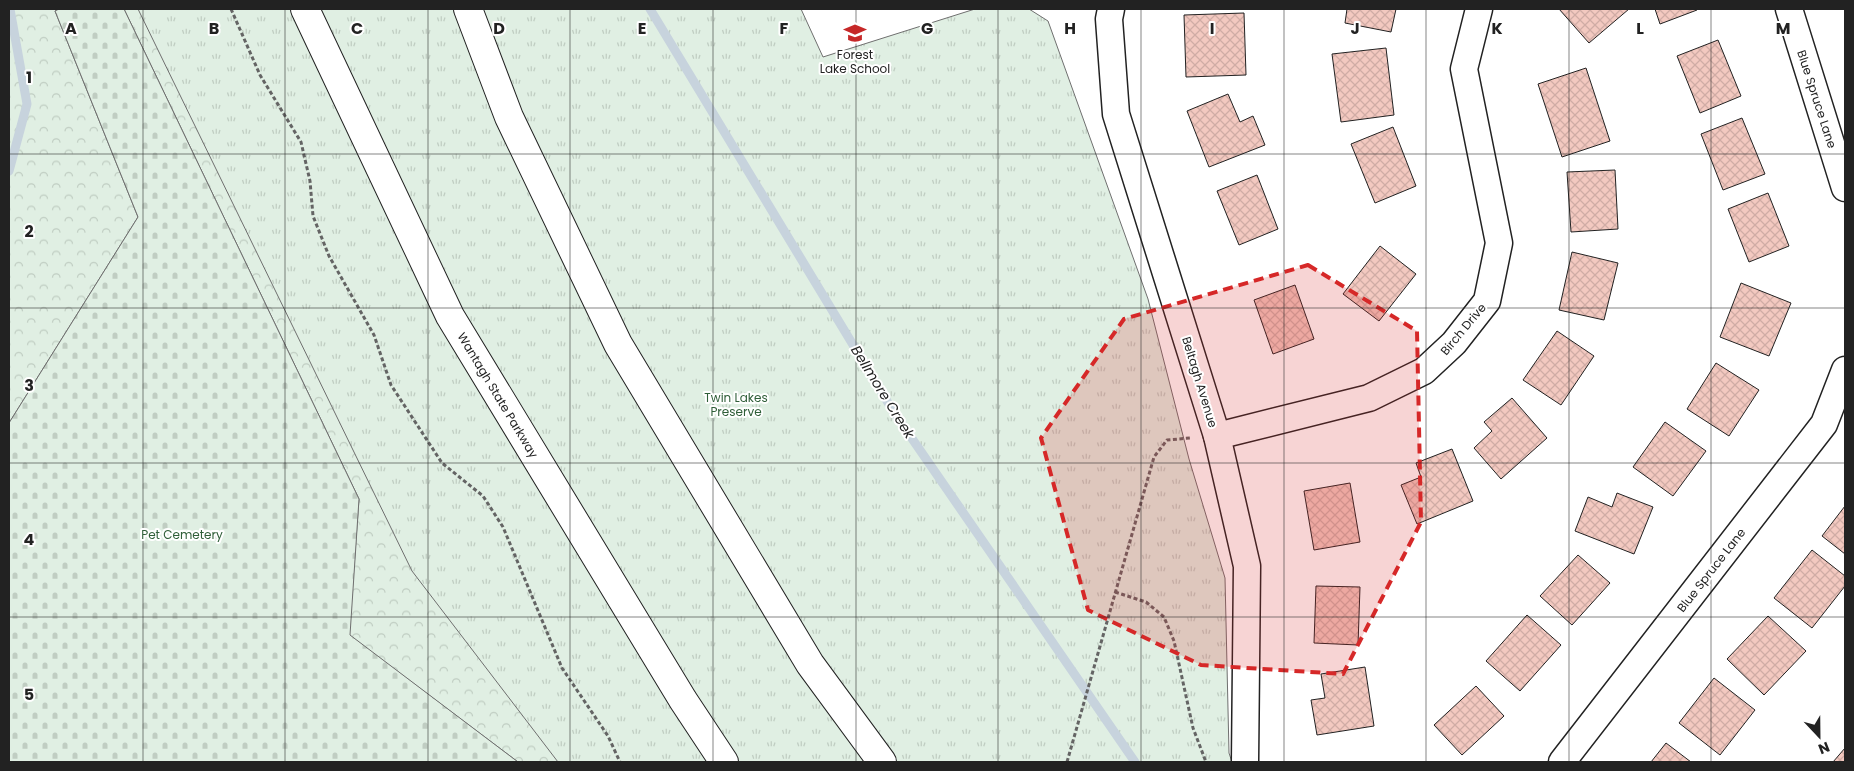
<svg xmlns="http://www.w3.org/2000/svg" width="1854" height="771" font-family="Poppins,sans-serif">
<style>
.forest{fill:url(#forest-crowns);stroke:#6f6f6f}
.cemetery{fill:url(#cemetery-stones);stroke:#6f6f6f}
.park{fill:url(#park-tufts);stroke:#6f6f6f}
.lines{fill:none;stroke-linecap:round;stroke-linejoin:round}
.stream{stroke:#c7d3dd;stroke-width:9}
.building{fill:url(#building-cross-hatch);stroke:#222}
.street-casing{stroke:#222;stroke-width:29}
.highway-casing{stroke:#222;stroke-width:30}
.path{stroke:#646464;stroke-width:3;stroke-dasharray:4 2.5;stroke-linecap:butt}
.street{stroke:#fff;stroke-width:26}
.highway{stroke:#fff;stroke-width:28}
.marked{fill:#d62828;fill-opacity:0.2;stroke:#d62828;stroke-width:4;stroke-dasharray:10 6;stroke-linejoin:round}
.grid{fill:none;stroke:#222;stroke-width:1;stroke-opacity:0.55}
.labels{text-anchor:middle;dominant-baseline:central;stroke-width:4;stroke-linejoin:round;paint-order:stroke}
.poi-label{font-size:12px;fill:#222;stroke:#fff}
.street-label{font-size:12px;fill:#222;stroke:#fff}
.park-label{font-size:12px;fill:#2f5e38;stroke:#fff}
.water-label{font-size:14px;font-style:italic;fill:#222;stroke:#fff}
.grid-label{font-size:16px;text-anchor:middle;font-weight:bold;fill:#222;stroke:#fff;stroke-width:4;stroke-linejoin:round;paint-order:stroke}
</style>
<defs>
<pattern id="forest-crowns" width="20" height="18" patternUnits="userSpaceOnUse" patternTransform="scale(1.25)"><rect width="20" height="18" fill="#e0efe3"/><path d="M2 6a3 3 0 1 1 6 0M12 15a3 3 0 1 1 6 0" fill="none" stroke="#c0cdc2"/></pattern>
<pattern id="cemetery-stones" width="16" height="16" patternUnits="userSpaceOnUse" patternTransform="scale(1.25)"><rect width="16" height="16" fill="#e0efe3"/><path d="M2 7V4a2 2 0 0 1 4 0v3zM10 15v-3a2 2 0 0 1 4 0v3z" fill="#c0cdc2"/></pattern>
<pattern id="park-tufts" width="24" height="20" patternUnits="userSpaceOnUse" patternTransform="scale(1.25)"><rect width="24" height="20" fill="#e0efe3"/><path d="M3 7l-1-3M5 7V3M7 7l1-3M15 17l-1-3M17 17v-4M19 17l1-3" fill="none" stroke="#c0cdc2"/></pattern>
<pattern id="building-cross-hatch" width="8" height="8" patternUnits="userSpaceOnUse" patternTransform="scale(1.25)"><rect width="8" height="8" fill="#f3c9c0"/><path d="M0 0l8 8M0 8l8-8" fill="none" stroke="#d0aca5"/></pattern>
</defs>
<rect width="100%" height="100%" fill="#fff"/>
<!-- forest -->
<g class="forest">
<polygon points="9,9 59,9 55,11 138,217 9,423"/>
<polygon points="124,9 266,9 678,762 518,762 349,635 359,499"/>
</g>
<!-- cemetery -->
<polygon class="cemetery" points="59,9 124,9 359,499 350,635 518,762 9,762 9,423 138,217 55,11"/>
<!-- park -->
<polygon class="park" points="138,9 801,9 823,57 975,9 1029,9 1048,21 1148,299 1189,459 1225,578 1229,753 1232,762 558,762 412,571"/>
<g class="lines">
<!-- stream -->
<g class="stream">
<polyline points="650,9 893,411 1135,762"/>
<polyline points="9,171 27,104 10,9"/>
</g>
</g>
<!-- building -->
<g class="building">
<polygon points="1347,9 1396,9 1391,32 1345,23"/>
<polygon points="1559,9 1629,9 1589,43"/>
<polygon points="1655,9 1697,9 1697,10 1660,24"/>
<polygon points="1244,13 1246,75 1186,77 1184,15"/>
<polygon points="1718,40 1741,96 1700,113 1677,56"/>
<polygon points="1386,48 1394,115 1341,122 1332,54"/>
<polygon points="1586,68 1610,141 1562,157 1538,84"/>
<polygon points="1228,94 1240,122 1253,116 1265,145 1209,167 1187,111"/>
<polygon points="1742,118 1765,174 1723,190 1701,134"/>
<polygon points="1393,127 1416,186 1375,203 1351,144"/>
<polygon points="1615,170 1618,229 1571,232 1567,172"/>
<polygon points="1257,175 1278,229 1239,245 1217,191"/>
<polygon points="1768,193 1789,246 1749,262 1728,209"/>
<polygon points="1380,246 1416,274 1379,321 1343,294"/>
<polygon points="1572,252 1618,263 1604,320 1559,310"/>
<polygon points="1741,283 1791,303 1769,356 1720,337"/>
<polygon points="1295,285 1314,339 1273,354 1254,300"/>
<polygon points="1557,331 1594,356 1561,405 1523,380"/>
<polygon points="1716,363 1759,390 1729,436 1687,409"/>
<polygon points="1512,398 1547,438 1501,479 1474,448 1492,431 1484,422"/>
<polygon points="1665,422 1706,451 1673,496 1633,467"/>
<polygon points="1452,449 1473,501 1417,524 1401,485 1421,477 1416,463"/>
<polygon points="1350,483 1360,542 1314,550 1304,491"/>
<polygon points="1617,493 1653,507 1634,554 1575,531 1588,497 1612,507"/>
<polygon points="1845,506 1845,554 1822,536"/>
<polygon points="1812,550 1845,576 1845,586 1812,628 1774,598"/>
<polygon points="1578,555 1610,583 1572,625 1540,596"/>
<polygon points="1316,586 1360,587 1358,645 1314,643"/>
<polygon points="1527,615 1561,645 1520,691 1486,661"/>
<polygon points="1768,616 1806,651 1764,695 1727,659"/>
<polygon points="1365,667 1374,726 1317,735 1311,700 1325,698 1321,674"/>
<polygon points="1714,678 1755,710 1720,755 1679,723"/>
<polygon points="1476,686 1504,716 1462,755 1434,725"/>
<polygon points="1666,743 1691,762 1651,762"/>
<polygon points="1845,748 1845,762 1833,762"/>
</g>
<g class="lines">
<!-- street casing -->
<g class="street-casing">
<g id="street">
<polyline points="1111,9 1109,19 1116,114 1217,436 1247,566 1245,762"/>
<polyline points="1789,9 1845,188"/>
<polyline points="1217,436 1369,398 1424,371 1454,343 1487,301 1499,243 1464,69 1479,9"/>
<polyline points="1562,762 1824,424 1845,370"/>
</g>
</g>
<!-- highway casing -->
<g class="highway-casing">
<g id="highway">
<polyline points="305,9 450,316 683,700 724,762"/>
<polyline points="468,9 509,117 618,344 810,664 882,762"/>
</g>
</g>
<!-- path -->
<g class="path">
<polyline points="231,9 260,75 301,142 310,181 313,216 329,256 374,335 391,385 442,463 483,496 503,527 562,668 608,736 620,762"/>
<polyline points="1115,592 1146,602 1164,617 1174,641 1193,728 1206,762"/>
<polyline points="1067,762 1154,457 1167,440 1190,438"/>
</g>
<!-- street -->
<use href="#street" class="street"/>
<!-- highway -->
<use href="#highway" class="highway"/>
</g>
<!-- marked area -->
<path class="marked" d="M1308,265L1417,331L1421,522L1343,674L1201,665L1088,610L1041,438L1124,319Z"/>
<!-- grid -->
<path class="grid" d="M143,9V762M285,9V762M428,9V762M570,9V762M713,9V762M856,9V762M998,9V762M1141,9V762M1284,9V762M1426,9V762M1569,9V762M1711,9V762M9,154H1845M9,308H1845M9,463H1845M9,617H1845"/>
<!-- icons -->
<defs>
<g id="school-bare" transform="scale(1.725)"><path d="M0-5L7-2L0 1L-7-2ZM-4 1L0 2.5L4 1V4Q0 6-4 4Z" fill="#c62828" stroke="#fff" stroke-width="2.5" paint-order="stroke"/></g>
</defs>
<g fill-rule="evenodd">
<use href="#school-bare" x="855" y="33"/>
</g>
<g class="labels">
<!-- poi labels -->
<g class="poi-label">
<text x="855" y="54">Forest<tspan x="855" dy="14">Lake School</tspan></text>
</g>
<!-- street labels -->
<g class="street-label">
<text transform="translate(1817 99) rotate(72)">Blue Spruce Lane</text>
<text transform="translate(1463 329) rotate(-50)">Birch Drive</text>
<text transform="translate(1200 382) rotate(73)">Beltagh Avenue</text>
<text transform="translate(498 395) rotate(59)">Wantagh State Parkway</text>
<text transform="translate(1711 570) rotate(-52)">Blue Spruce Lane</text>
</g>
<!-- park labels -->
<g class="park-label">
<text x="736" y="397">Twin Lakes<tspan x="736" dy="14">Preserve</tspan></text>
<text x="182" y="534">Pet Cemetery</text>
</g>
<!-- water labels -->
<g class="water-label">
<text transform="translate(883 392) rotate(58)">Bellmore Creek</text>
</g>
</g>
<g class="grid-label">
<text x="71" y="34">A</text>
<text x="214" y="34">B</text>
<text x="357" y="34">C</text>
<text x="499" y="34">D</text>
<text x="642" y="34">E</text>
<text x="784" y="34">F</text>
<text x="927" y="34">G</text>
<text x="1070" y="34">H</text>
<text x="1212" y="34">I</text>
<text x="1355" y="34">J</text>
<text x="1497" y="34">K</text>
<text x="1640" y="34">L</text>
<text x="1783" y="34">M</text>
<text x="29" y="83">1</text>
<text x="29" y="237">2</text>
<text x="29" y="391">3</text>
<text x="29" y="545">4</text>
<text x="29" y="700">5</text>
</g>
<!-- border -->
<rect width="1854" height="771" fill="none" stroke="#222222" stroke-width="20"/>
<!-- north arrow -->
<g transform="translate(1819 736) rotate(158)" stroke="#ffffff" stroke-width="4" paint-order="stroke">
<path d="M0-4L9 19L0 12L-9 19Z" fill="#222222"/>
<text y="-8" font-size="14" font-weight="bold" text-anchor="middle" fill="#222222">N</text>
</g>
</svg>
